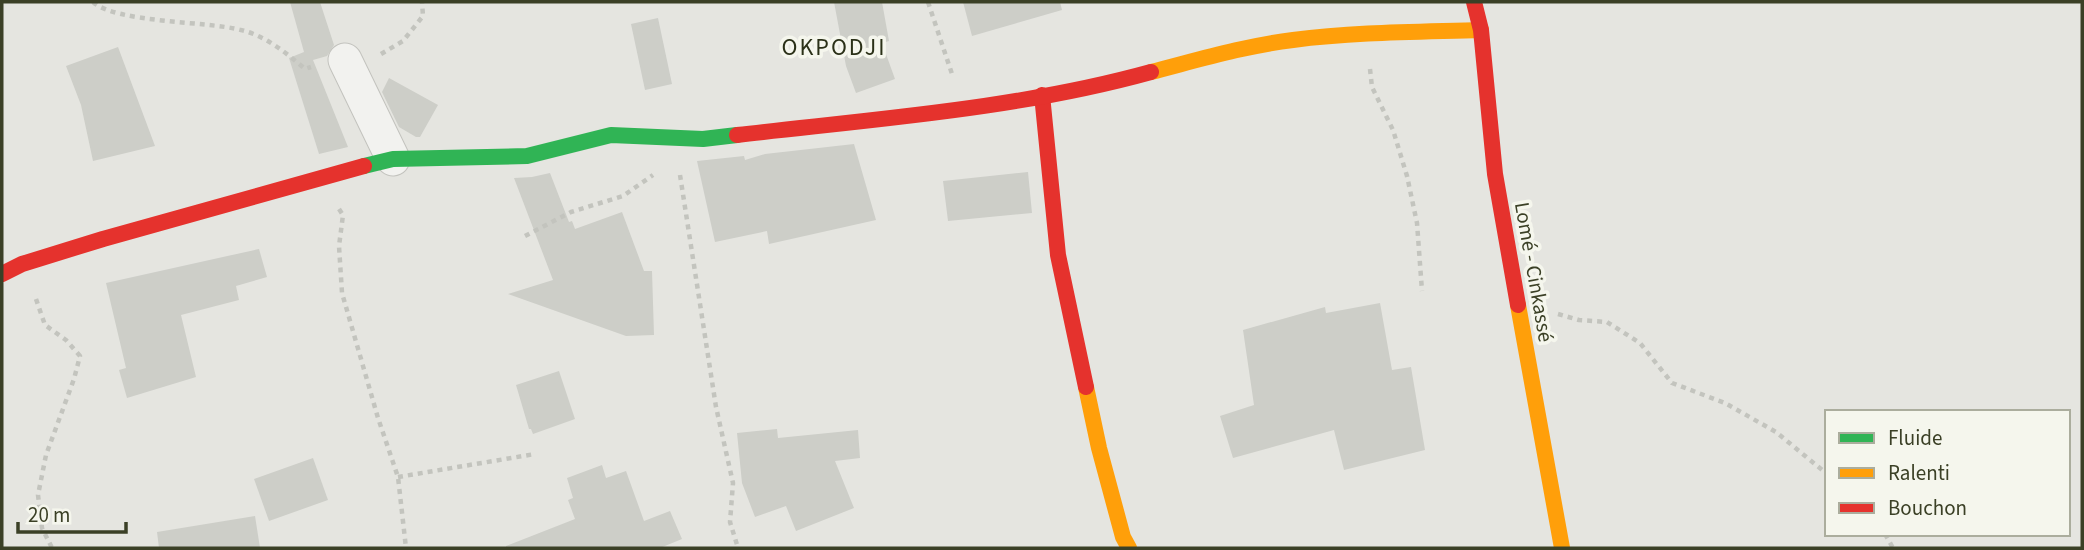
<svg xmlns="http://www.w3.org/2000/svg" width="2084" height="550" font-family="'Source Sans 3',sans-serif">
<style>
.building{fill:#cdcec8}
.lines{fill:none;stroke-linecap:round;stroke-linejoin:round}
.street-casing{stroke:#c3c3be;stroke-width:35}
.path{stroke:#c3c4be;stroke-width:4.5;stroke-dasharray:5 5;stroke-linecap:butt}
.street{stroke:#f2f2ef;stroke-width:33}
.fast{stroke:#30b455;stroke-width:16}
.slow{stroke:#ff9f0a;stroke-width:16}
.jam{stroke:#e5322d;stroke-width:16}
.labels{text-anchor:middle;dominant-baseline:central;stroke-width:7;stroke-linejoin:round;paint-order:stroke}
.street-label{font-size:21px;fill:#3b4026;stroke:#f5f6ed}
.quarter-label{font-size:24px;letter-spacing:2px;fill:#2b3118;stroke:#f5f6ed}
</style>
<rect width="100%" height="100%" fill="#e5e5e0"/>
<!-- building -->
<g class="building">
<polygon points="290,2 320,2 334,45 327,56 313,60 348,147 319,154 289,58 304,52"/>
<polygon points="834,2 882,2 889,41 882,43 895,79 856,93 846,66"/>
<polygon points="963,2 1060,2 1062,10 972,36"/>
<polygon points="658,18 672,84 645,90 631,24"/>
<polygon points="118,47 155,146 93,161 81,105 66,66"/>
<polygon points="389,78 438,105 420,137 416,137 399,127 382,92"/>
<polygon points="854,144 876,220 769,244 767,231 715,242 697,161 744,156 745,160 765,154"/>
<polygon points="1028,172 1032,213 948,221 943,181"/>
<polygon points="550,173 569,222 572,221 575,229 622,212 644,271 652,271 654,335 626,336 508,294 553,280 514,178 532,177"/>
<polygon points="259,249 267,277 236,286 239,300 181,315 196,377 127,398 119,370 126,368 106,283"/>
<polygon points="1380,303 1392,370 1411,367 1425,450 1344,470 1334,430 1233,458 1220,416 1254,405 1243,330 1325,307 1326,313"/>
<polygon points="559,371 575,419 533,434 531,429 529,429 516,385"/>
<polygon points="777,429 778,438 858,430 860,458 835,461 854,508 796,531 786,506 755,517 742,483 737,433"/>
<polygon points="313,458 328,500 269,521 254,479"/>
<polygon points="602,465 606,478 626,471 644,521 670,511 682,539 660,548 506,548 506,546 575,519 568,500 573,498 567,478"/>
<polygon points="255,516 260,548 159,548 157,532"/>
</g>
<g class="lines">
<!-- street casing -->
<g class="street-casing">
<polyline id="street" points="345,60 393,159"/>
</g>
<!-- path -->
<g class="path">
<path d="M93,2C116,23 207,21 241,30C266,36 285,52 305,69L311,67"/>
<polyline points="928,2 952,74"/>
<polyline points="381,54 403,41 423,16 422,2"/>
<polyline points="1370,69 1372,87 1393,130 1407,176 1417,223 1422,291"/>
<polyline points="680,175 716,407 733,483 730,522 738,548"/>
<polyline points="339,209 343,215 339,246 342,293 378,418 398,477 406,548"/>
<polyline points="525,236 571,212 623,196 653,175"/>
<polyline points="36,299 45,325 66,340 80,356 74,379 46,455 38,495 42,528 52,548"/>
<polyline points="1558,314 1579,320 1607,322 1640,343 1672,383 1725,403 1776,432 1827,474"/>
<polyline points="398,477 535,454"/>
<polyline points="1885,534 1893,548"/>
</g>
<!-- street -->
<use href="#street" class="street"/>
<!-- fast -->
<polyline class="fast" points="364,166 393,159 527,156 611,135 703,139 737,135"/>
<!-- slow -->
<g class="slow">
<path d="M1151,72C1198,60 1244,46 1293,40C1355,32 1418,32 1481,30"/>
<polyline points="1518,305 1562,548"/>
<polyline points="1086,387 1099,448 1123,537 1129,548"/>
</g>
<!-- jam -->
<g class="jam">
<polyline points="1474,2 1481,30 1495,174 1518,305"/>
<polyline points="1042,95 1058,255 1086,387"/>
<path d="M737,135C875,119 1017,109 1151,72"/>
<polyline points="2,274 22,264 103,239 364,166"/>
</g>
</g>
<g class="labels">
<!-- street labels -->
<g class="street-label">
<text transform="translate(1534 272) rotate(80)">Lomé - Cinkassé</text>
</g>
<!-- quarter labels -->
<g class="quarter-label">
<text x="834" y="47">OKPODJI</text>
</g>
</g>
<!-- border -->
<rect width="2084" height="550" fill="none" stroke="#3b4026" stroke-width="7"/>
<!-- legend -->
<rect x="1825" y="410" width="245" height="126" fill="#f5f6ed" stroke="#abad9d" stroke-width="2"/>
<rect x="1839" y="433" width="35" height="10" fill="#30b455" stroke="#abad9d" stroke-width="2"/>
<text x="1888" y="445" font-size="21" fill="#3b4026">Fluide</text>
<rect x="1839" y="468" width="35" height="10" fill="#ff9f0a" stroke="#abad9d" stroke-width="2"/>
<text x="1888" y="480" font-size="21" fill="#3b4026">Ralenti</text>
<rect x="1839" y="503" width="35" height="10" fill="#e5322d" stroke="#abad9d" stroke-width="2"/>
<text x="1888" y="515" font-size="21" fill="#3b4026">Bouchon</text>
<!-- scale -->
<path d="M18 522v10h108v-10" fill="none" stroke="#3b4026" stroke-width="3.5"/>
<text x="28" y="522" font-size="21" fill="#3b4026" stroke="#f5f6ed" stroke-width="5" paint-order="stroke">20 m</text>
</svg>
